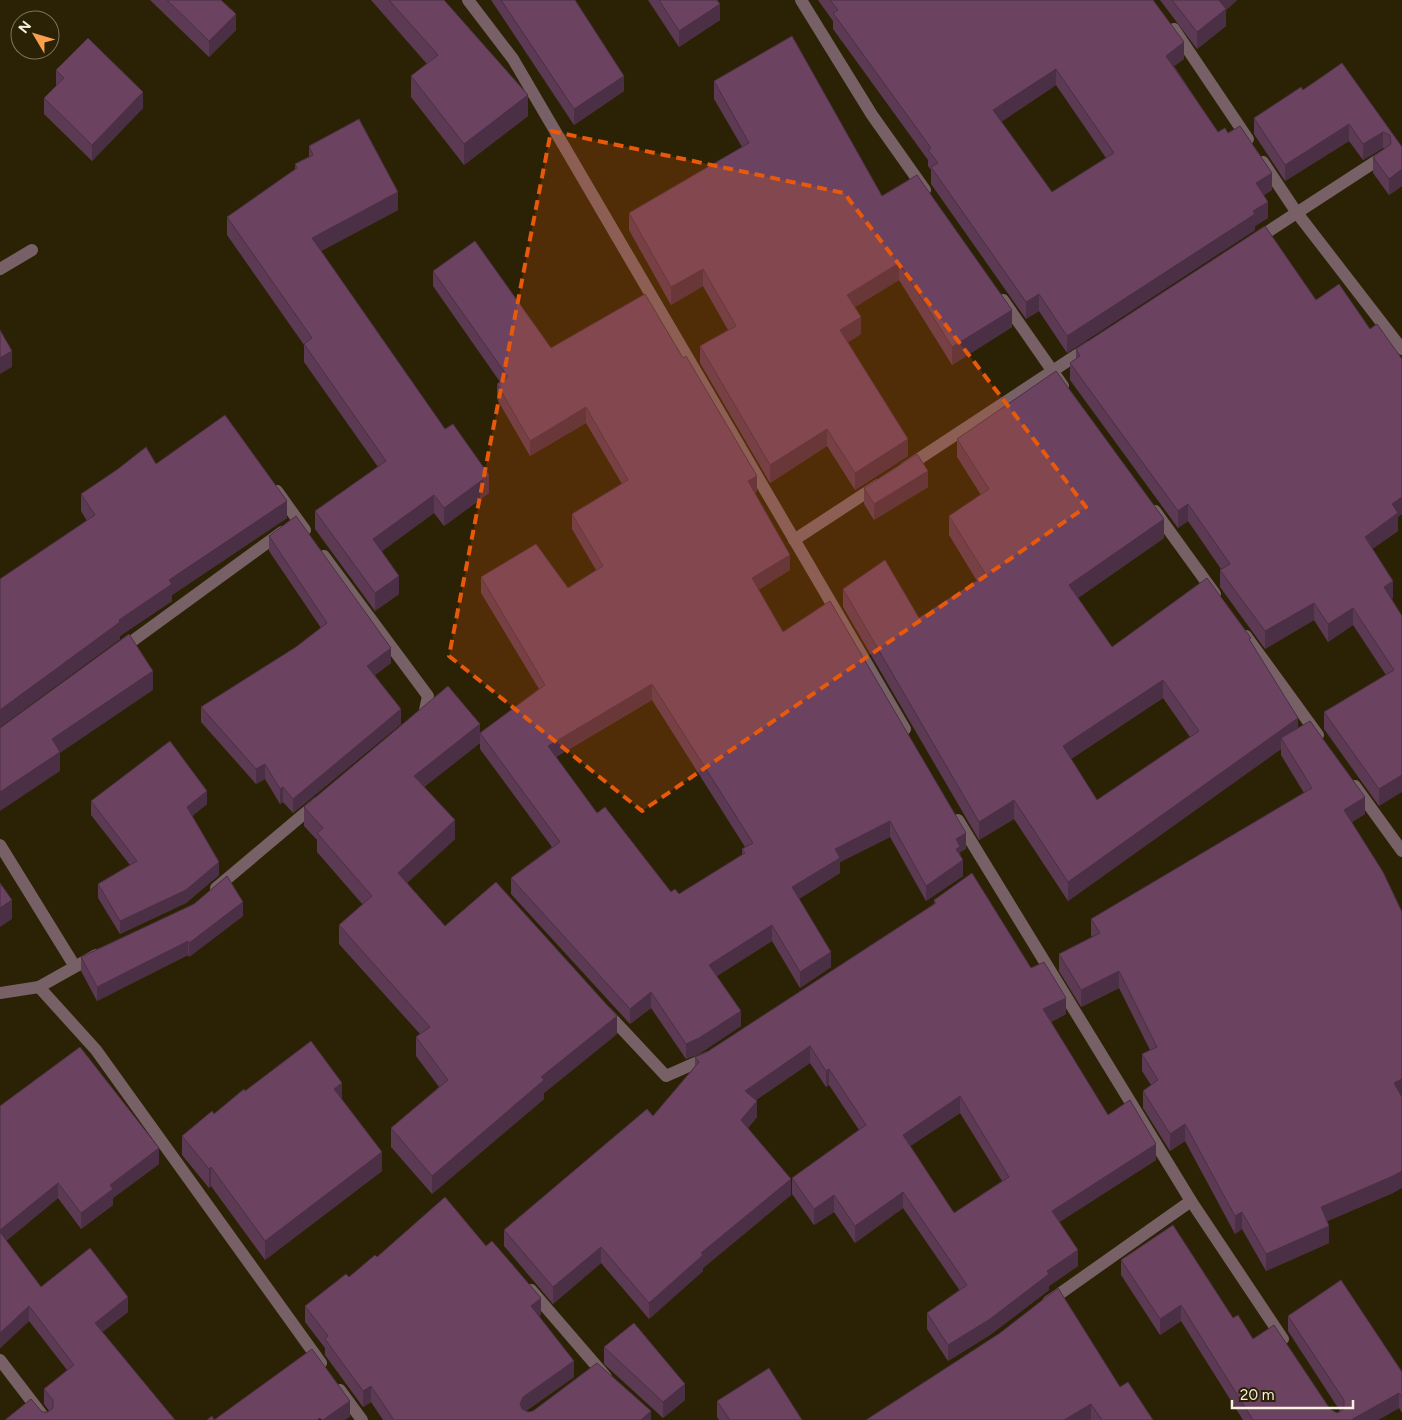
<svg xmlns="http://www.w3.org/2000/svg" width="1402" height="1420" font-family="Figtree,sans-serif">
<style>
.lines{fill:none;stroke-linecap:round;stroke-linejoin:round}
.street{stroke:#776066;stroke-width:12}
.wall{fill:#5c3a53;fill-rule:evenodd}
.shaded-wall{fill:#4b2f44}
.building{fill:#6b4361;stroke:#4b2f44;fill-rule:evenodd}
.marked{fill:#e8590c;fill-opacity:0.2;stroke:#e8590c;stroke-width:4;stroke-dasharray:10 6;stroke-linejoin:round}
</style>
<rect width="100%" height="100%" fill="#2b2205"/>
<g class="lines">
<!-- street -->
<g class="street">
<polyline points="468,0 513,59 905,729"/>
<polyline points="801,0 872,115 925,190"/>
<polyline points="1174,29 1248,139"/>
<polyline points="1263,162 1297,213 1402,349"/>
<polyline points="1255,240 1384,156"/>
<polyline points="0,269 32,250"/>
<polyline points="1003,300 1063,386"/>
<polyline points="905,468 1089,347"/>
<polyline points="277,491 305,530"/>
<polyline points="1155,511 1215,594"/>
<polyline points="794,540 878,485"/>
<polyline points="324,556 428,696 424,715 419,718"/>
<polyline points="1246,636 1318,735"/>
<polyline points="120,650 282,532"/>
<polyline points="1355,786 1402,851"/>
<polyline points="958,820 1191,1201 1283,1339"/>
<polyline points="0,845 74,965"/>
<polyline points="216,888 317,803"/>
<polyline points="39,987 96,1050 321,1363"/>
<polyline points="0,993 39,987 96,955"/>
<polyline points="606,1012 666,1076 709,1057"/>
<polyline points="531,1290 606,1377"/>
<polyline points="1048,1302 1191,1201"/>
<polyline points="0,1360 46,1420"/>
<polyline points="340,1390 362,1420"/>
</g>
</g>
<!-- wall -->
<g class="wall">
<polygon points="150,0 221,0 236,30 209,57"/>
<polygon points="371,0 444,0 528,116 464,165 411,97 411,76 427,64"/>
<polygon points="491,0 575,0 624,91 574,125"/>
<polygon points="648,0 717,0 720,20 679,47"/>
<path d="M818,0H1153L1184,59L1174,66L1218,132L1228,133L1272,190L1264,195L1268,218L1255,226V230L1067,353L1039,311L1026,319L931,184V170L928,166V160L833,29V21ZM1056,85L1106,158L1052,192L1001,122Z"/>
<polygon points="1160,0 1237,0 1226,10 1226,26 1197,49"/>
<polygon points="1342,63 1402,147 1402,186 1389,195 1373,173 1373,157 1385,149 1383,148 1363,160 1349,141 1285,181 1254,134 1254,118 1303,90"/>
<polygon points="56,70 143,108 92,161 44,114 44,98 56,86"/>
<polygon points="714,81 882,196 1012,327 952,365 899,280 855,307 861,334 848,342 908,456 855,490 827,446 770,483 700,363 700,346 728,330 703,286 671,305 629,230 629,213 742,147 714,99"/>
<polygon points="309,146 398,210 321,251 489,493 444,526 434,513 381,551 399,594 375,611 315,529 315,511 378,467 304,362 304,345 227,235 227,217 295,170 295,164 309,157"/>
<path d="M433,271L551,348L757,491L755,493L790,570L758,590L783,632L966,849L960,852L963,876L926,901L890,837L840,862V873L799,899L831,967L800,988L772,941L717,976L741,1026L699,1054L686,1059L651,1008L630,1024L511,894V878L552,847L480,749V743L424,787L455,839L407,883L445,926L617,1034L544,1093V1099L432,1194L391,1147V1128L439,1087L416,1056V1037L420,1034L339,944V925L363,905L317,852V840L304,826V807L480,733L539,689L481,593V577L568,588L596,570L572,529V514L622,484L586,423L530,456L497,399V384L500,382L433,286ZM652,700L745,847L742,849V855L679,894L671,892L597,813L556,757Z"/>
<polygon points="1316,300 1370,329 1402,359 1402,514 1398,517 1398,531 1372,549 1393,598 1391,599 1402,616 1379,806 1324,729 1324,712 1386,675 1353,625 1328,642 1314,620 1265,649 1220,587 1220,570 1221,569 1188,521 1178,528 1070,380 1070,363 1076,359 1076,349"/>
<path d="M957,439L1164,538L1078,598L1112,647L1251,642L1298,728L1365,814L1352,822L1402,912V1096L1393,1193L1327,1221L1329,1243L1266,1271L1242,1229L1235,1234L1185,1141L1170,1151L1143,1108V1091L1151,1085L1142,1071V1054L1150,1050L1119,988L1081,1007L1059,971V954L1092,937L1091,936V919L1304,793L1281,755V749L1068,901L1014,819L979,840L843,607V589L919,618L977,581L949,535V516L981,495L957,457ZM1163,698L1190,737L1097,800L1071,759Z"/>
<polygon points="156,464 287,518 172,595 172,601 120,636 120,639 0,727 0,579 87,521 81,511 81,494"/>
<polygon points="928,487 874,520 864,504 864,488"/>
<polygon points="269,536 391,663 375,675 401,724 293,813 283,802 280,804 265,779 256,784 201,722 201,707 296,647 321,628 269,551"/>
<polygon points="91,801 207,804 192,816 219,875 186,903 120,934 98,898 98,884 130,865 91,815"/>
<path d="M934,900L1031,968L1066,1014L1051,1022L1108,1115L1156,1160L1059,1222L1078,1266L1049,1286V1290L990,1335L948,1361L927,1329V1313L960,1291L903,1208L855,1243L834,1212L814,1225L792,1194V1178L859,1130L829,1085L826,1087L810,1063L756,1100L757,1117L748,1128L791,1195L703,1268V1271L649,1319L601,1263L553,1304L504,1246V1230L653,1116L695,1066V1057L707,1052L934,904ZM960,1113L1002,1181L954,1213L910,1146Z"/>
<polygon points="243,916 189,957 188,955 97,1001 81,971 81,957"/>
<polygon points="80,1047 159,1148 159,1164 113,1198 113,1205 81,1229 58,1198 6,1241 41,1287 90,1248 128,1297 128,1312 102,1332 175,1420 5,1420 31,1399 42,1412 48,1412 49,1411 44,1404 44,1389 67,1370 29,1321 0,1348 0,1106"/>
<polygon points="245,1091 342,1100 382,1171 265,1260 211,1186 209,1188 182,1155 182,1136 214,1114"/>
<polygon points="377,1257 541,1314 539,1316 574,1377 526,1411 528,1412 651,1420 383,1420 371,1402 363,1407 325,1355 325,1348 305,1322 305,1306 349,1277"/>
<polygon points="1121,1260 1233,1318 1253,1339 1330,1409 1337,1413 1340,1411 1288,1331 1288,1316 1402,1372 1402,1413 1399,1408 1378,1420 1243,1420 1181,1321 1160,1335 1121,1275"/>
<polygon points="604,1347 685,1400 663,1418 604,1364"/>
<polygon points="1120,1387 1153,1420 866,1420"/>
<polygon points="717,1401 802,1420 719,1420 717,1417"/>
</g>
<!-- shaded-wall -->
<g class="shaded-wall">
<polygon points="1219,0 1237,0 1226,10 1226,26 1197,49 1197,32"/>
<polygon points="720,4 720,20 679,47 679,31"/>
<polygon points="236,14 236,30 209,57 209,41"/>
<polygon points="1184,42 1184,59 1166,72 1166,56"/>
<polygon points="1056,69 1056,85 993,127 993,110"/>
<polygon points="624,76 624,91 574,125 574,109"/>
<polygon points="143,92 143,108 92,161 92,145"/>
<polygon points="528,95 528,116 464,165 464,144"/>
<polygon points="1349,124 1349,141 1285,181 1285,165"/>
<polygon points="1383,132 1383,148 1363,160 1363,144"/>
<polygon points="1402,169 1402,186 1389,195 1389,179"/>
<polygon points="1272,173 1272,190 1256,200 1256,183"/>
<polygon points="398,192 398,210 312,256 312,238"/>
<polygon points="1268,202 1268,218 1255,226 1255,230 1067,353 1067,336 1253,211"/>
<polygon points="899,263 899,280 847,312 847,295"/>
<polygon points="703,269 703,286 671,305 671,287"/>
<polygon points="1039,294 1039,311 1026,319 1026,302"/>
<polygon points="1012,310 1012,327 952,365 952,347"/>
<polygon points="861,317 861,334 840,348 840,330"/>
<polygon points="12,351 12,367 0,374 0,358"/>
<polygon points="586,407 586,423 530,456 530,441"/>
<polygon points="827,429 827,446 770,483 770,465"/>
<polygon points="908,439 908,456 855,490 855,473"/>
<polygon points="928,471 928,487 874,520 874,504"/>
<polygon points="489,475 489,493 444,526 444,508"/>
<polygon points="757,476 757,491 748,497 748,481"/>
<polygon points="434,495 434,513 373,558 373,539"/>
<polygon points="1402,497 1402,514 1398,517 1398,531 1365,554 1365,537 1392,504"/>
<polygon points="287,501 287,518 172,595 172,601 120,636 120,639 0,727 0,710 119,620 169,580"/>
<polygon points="1188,504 1188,521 1178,528 1178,511"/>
<polygon points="1164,519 1164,538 1069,604 1069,585"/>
<polygon points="790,555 790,570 752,594 752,578"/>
<polygon points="399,576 399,594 375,611 375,593"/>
<polygon points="1393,581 1393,598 1384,604 1384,587"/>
<polygon points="1314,603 1314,620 1265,649 1265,631"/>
<polygon points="1353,608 1353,625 1328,642 1328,624"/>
<polygon points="391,648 391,663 367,681 367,666"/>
<polygon points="153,671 153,690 60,753 60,771 0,811 0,792 52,739"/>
<polygon points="1163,680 1163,698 1063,764 1063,746"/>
<polygon points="652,684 652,700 548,761 548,746"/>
<polygon points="401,709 401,724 293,813 293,799"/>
<polygon points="1298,718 1298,736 1281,738 1281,749 1068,901 1068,882"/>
<polygon points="480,724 480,743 414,795 414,776"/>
<polygon points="265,764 265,779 256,784 256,769"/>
<polygon points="1402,775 1402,792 1379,806 1379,789"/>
<polygon points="283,787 283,802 280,804 280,789"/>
<polygon points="207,791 207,804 187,820 187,807"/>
<polygon points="1365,797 1365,814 1344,827 1344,810"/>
<polygon points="1014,800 1014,819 979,840 979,822"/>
<polygon points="455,820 455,839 398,891 398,873"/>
<polygon points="890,821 890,837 840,862 840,873 792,903 792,887 835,849"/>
<polygon points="966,833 966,849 960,852 960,862 956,864 956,839"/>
<polygon points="963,860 963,876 926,901 926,886"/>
<polygon points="219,862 219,875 186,903 120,934 120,921"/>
<polygon points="12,900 12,919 0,927 0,908"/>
<polygon points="243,902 243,916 189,957 189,943"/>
<polygon points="772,925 772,941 709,981 709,965"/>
<polygon points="188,941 188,955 97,1001 97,987"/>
<polygon points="831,952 831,967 800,988 800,972"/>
<polygon points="1119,971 1119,988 1081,1007 1081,990"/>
<polygon points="651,992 651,1008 630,1024 630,1009"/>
<polygon points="1066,998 1066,1014 1043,1025 1043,1009"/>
<polygon points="741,1011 741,1026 699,1054 686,1059 686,1044"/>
<polygon points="617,1016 617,1034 544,1093 544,1099 432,1194 432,1176 541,1077"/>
<polygon points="810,1046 810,1063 745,1107 745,1091"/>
<polygon points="829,1069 829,1085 826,1087 826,1071"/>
<polygon points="1402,1079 1402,1096 1394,1100 1394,1083"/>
<polygon points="342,1083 342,1102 334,1089"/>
<polygon points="960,1096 960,1113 903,1151 903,1135"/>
<polygon points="757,1101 757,1117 741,1136 741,1120"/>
<polygon points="1185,1124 1185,1141 1170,1151 1170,1134"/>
<polygon points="1156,1144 1156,1160 1052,1227 1052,1211"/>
<polygon points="159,1148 159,1164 113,1198 113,1205 81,1229 81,1213 110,1185"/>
<polygon points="382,1152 382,1171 265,1260 265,1241"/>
<polygon points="211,1167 211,1186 209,1188 209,1169"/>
<polygon points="1402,1171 1402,1188 1393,1193 1321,1224 1321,1207"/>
<polygon points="791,1179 791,1195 703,1268 703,1271 649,1319 649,1303 701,1253"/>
<polygon points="58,1183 58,1198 0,1246 0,1230"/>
<polygon points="903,1192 903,1208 855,1243 855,1226"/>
<polygon points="834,1195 834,1212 814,1225 814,1209"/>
<polygon points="1242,1212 1242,1229 1235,1234 1235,1216"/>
<polygon points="1329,1226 1329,1243 1266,1271 1266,1254"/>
<polygon points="601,1247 601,1263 553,1304 553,1287"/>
<polygon points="1078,1250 1078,1266 1049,1286 1049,1290 990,1335 948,1361 948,1345 1047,1271"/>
<polygon points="128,1297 128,1312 95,1338 95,1323"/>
<polygon points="541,1298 541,1314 531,1322 531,1306"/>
<polygon points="1181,1305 1181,1321 1160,1335 1160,1319"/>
<polygon points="29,1306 29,1321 0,1348 0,1333"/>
<polygon points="574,1361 574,1377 523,1413 520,1404 523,1397"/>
<polygon points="685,1384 685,1400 663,1418 663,1402"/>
<polygon points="371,1386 371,1402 363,1407 363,1391"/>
<polygon points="1399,1393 1399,1408 1378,1420 1351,1420"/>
<polygon points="350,1401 350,1417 345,1420 323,1420"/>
<polygon points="1091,1404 1091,1420 1064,1420"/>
<polygon points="651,1411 651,1420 641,1420"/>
</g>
<!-- building -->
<g class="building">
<polygon points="167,0 221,0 236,14 209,41"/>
<polygon points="389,0 444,0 528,95 464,144 411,76 438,55"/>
<polygon points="501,0 575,0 624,76 574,109"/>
<polygon points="659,0 717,0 720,4 679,31"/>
<path d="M830,0H1153L1184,42L1166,56L1218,132L1225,128L1228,133L1240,126L1272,173L1256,183L1268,202L1253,211L1255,214L1067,336L1039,294L1026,302L931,167L938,163L928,150L931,148L833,13L838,10ZM1056,69L1114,153L1052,192L993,110Z"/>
<polygon points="1172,0 1219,0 1226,9 1197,32"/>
<polygon points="792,36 882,196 917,175 1012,310 952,347 899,263 847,295 861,317 840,330 908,439 855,473 827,429 770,465 700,346 736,326 703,269 671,287 629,213 749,143 714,81"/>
<polygon points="88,38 143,92 92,145 44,98 64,78 56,70"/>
<polygon points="1342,63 1402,147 1402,169 1389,179 1373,157 1391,144 1390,135 1383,132 1363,144 1349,124 1285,165 1254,118 1301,87 1303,90"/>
<polygon points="359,119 398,192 312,238 445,429 453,424 489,475 444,508 434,495 373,539 399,576 375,593 315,511 386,461 304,344 312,338 227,217 297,168 295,164 313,155 309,146"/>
<polygon points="1265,226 1316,300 1339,284 1370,329 1377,324 1402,359 1402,497 1392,504 1398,513 1365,537 1393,581 1384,587 1402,616 1402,775 1379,789 1324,712 1394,670 1353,608 1328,624 1314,603 1265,631 1220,570 1230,564 1188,504 1178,511 1070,363 1080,356 1076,349"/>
<path d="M475,241L551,348L645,294L683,358L686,356L757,476L748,481L790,555L752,578L783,632L830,601L966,833L956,839L960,847L956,849L963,860L926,886L890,821L835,849L840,858L792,887L831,952L800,972L772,925L709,965L741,1011L699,1038L686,1044L651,992L630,1009L511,878L560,842L480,733L545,685L481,577L536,544L568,588L603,566L572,514L628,480L586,407L530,441L497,384L508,377L433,271ZM652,684L753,843L742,849L745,853L679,894L675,889L671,892L605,807L597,813L548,746Z"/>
<polygon points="0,330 12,351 0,358"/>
<path d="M1056,371L1164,519L1069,585L1112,647L1207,578L1251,638L1249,639L1298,718L1068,882L1014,800L979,822L843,589L885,560L919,618L986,575L949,516L989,489L957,439ZM1163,680L1199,731L1097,800L1063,746Z"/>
<polygon points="225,415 287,501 169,580 172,584 119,620 120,622 0,710 0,579 95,515 81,494 118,469 146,447 156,464"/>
<polygon points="917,454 928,471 874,504 864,488"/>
<polygon points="296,516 391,648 367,666 401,709 293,799 283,787 280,789 265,764 256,769 201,707 296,647 327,623 269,536"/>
<polygon points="129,634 153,671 52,739 60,752 0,792 0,728"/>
<polygon points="448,686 480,724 414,776 455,820 398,873 445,926 496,882 617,1016 541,1077 544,1080 432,1176 391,1128 448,1080 416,1037 430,1027 339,925 372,896 317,833 323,828 304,807"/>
<polygon points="1310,721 1365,797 1344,810 1383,872 1402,912 1402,1079 1394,1083 1402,1097 1402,1171 1393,1176 1321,1207 1329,1226 1266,1254 1242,1212 1235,1216 1185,1124 1170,1134 1143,1091 1158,1080 1142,1054 1157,1047 1119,971 1081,990 1059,954 1100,933 1091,919 1312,788 1281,738"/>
<polygon points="170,741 207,791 187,807 219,862 186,890 120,921 98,884 137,861 91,801"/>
<path d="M972,873L1031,968L1044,962L1066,998L1043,1009L1108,1115L1130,1100L1156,1144L1052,1211L1078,1250L1047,1271L1049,1274L990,1319L948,1345L927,1313L967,1285L903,1192L855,1226L834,1195L814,1209L792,1178L866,1125L829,1069L826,1071L810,1046L745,1091L757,1101L741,1120L791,1179L701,1253L703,1255L649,1303L601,1247L553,1287L504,1230L647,1109L653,1116L699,1062L695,1057L707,1052L936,903L934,900ZM960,1096L1009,1177L954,1213L903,1135Z"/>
<polygon points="227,876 243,902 189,943 188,941 97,987 81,957 194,904"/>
<polygon points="0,883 12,900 0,908"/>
<polygon points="311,1041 342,1083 334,1089 382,1152 265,1241 211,1167 209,1169 182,1136 212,1111 214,1114 244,1089 245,1091"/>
<polygon points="80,1047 159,1148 110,1185 113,1189 81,1213 58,1183 0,1230 0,1106"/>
<polygon points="445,1197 486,1246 492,1241 541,1298 531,1306 574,1361 523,1397 520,1404 522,1409 528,1412 533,1411 597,1363 651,1411 641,1420 394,1420 371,1386 363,1391 325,1339 328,1336 305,1306 346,1274 349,1277 375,1255 377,1257"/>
<polygon points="1173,1225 1233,1318 1238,1315 1253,1339 1274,1325 1330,1409 1337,1413 1344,1409 1344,1400 1288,1316 1341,1280 1402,1372 1402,1397 1399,1393 1351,1420 1253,1420 1181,1305 1160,1319 1121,1260"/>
<polygon points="0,1232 41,1287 90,1248 128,1297 95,1323 175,1420 5,1420 31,1399 42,1412 48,1412 53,1408 53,1400 44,1389 74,1365 29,1306 0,1333"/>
<polygon points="1058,1288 1120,1387 1128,1382 1153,1420 1102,1420 1091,1404 1064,1420 866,1420 1000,1333"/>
<polygon points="634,1323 685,1384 663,1402 604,1347"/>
<polygon points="312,1349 350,1401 323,1420 322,1420 320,1418 317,1420 207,1420 212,1416 214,1420"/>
<polygon points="769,1368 802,1420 730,1420 717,1401"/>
</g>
<!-- marked area -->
<path class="marked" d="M551,131L844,193L1086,507L642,811L449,656Z"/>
<!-- north arrow -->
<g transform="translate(35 35) rotate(308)"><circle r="24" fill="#2b2205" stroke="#7c745c"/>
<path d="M0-4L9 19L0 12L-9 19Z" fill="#fa9f4e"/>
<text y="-8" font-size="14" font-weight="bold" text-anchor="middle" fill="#f6f0df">N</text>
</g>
<!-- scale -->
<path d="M1232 1400v8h121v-8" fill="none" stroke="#f6f0df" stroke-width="2.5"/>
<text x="1240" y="1400" font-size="15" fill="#f6f0df" stroke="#2b2205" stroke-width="4" paint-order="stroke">20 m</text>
</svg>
